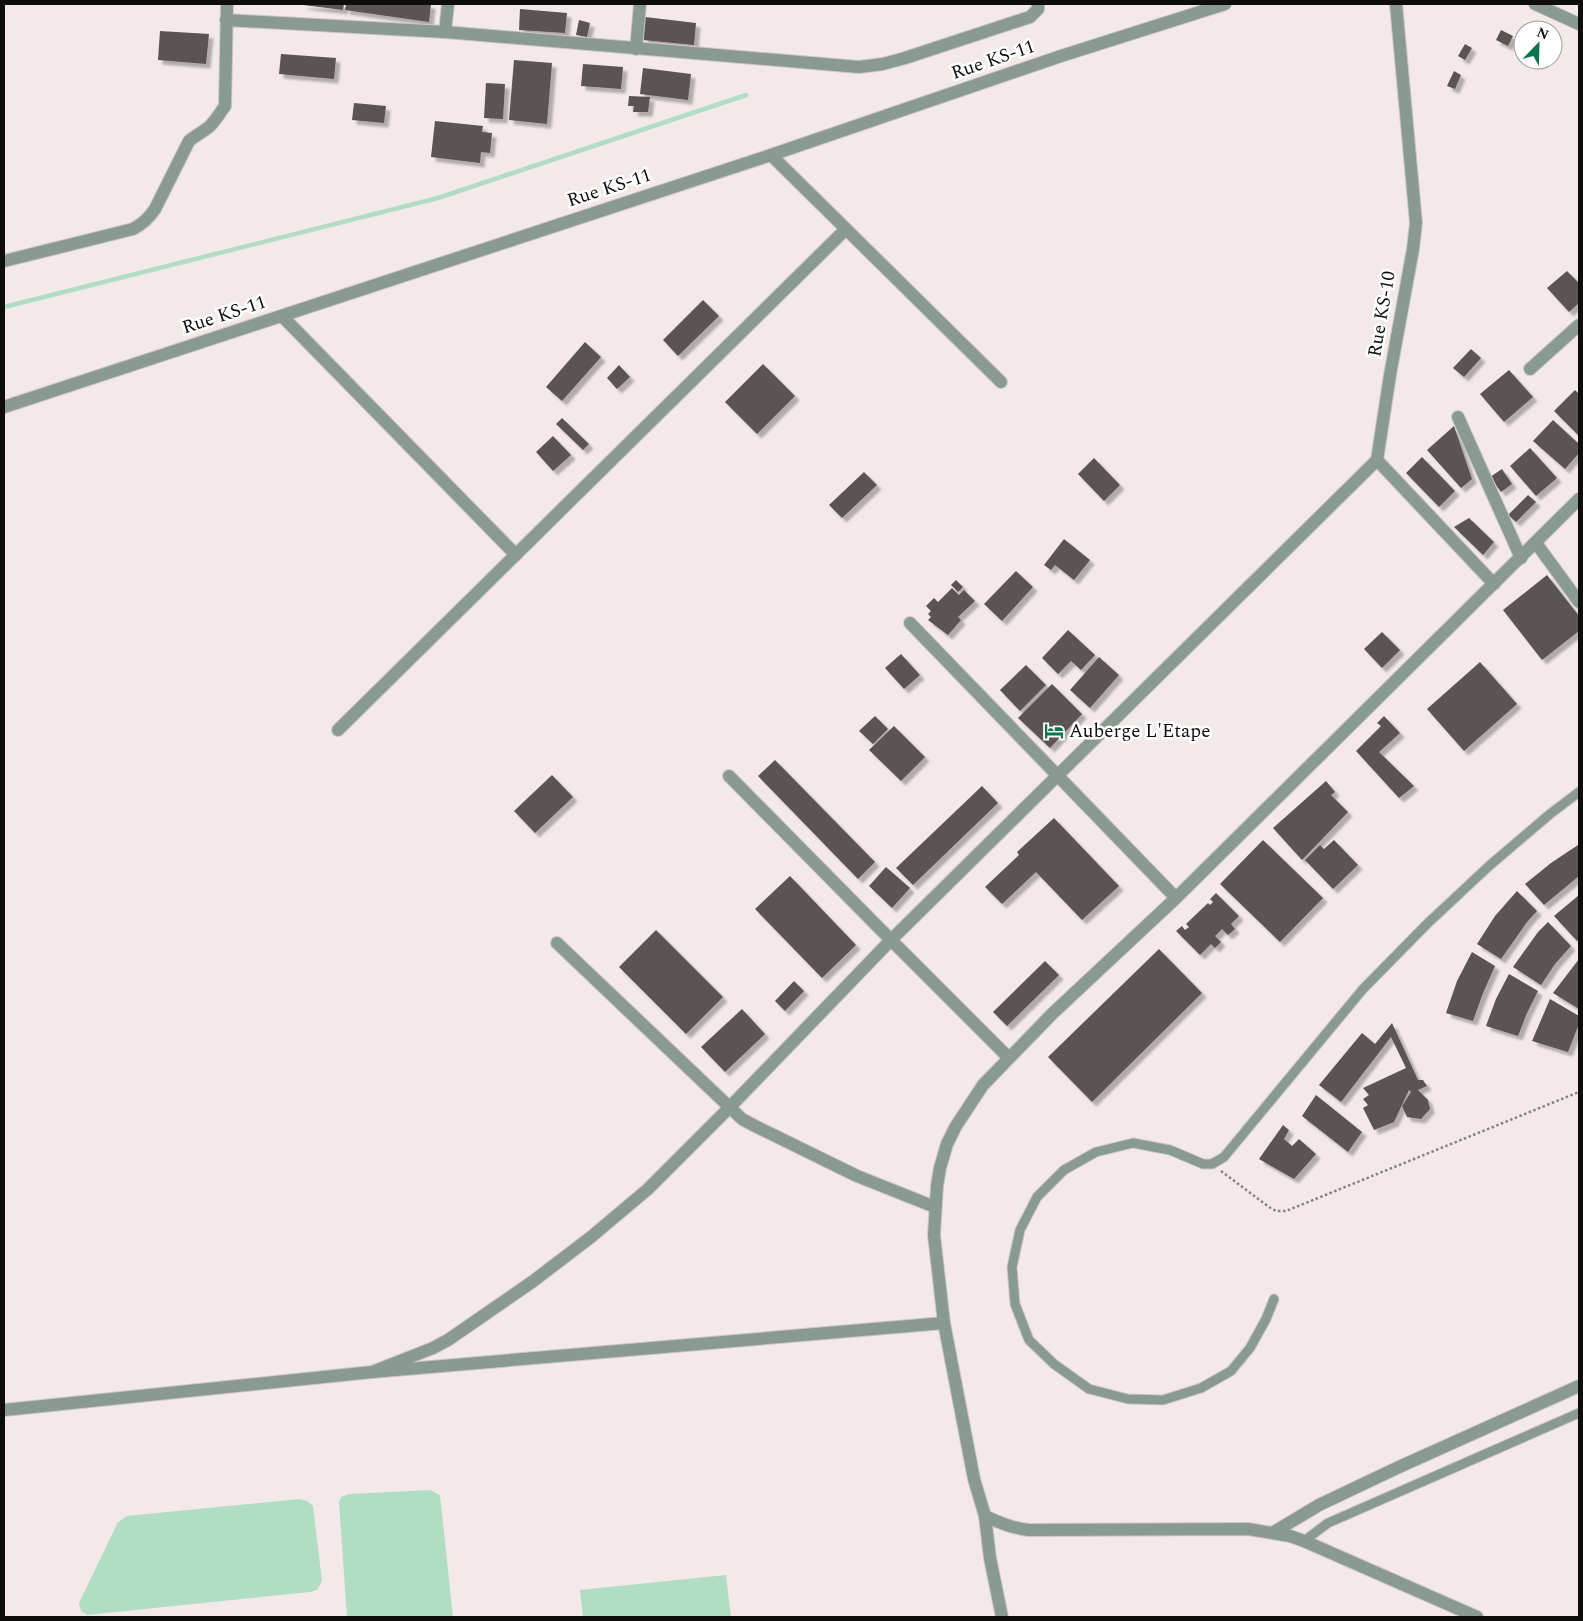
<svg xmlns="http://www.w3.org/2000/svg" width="1583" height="1621" font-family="Spectral,serif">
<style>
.water{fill:#b2ddc5}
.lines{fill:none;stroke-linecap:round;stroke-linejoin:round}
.stream{stroke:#b2ddc5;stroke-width:4.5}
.building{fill:#5b5352;filter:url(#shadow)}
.service-casing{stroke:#cec6c5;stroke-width:11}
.minor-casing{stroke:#cec6c5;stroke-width:14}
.tertiary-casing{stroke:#cec6c5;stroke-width:14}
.path{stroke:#878181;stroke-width:2.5;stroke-dasharray:2.5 2.5;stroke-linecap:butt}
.service{stroke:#899b90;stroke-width:9}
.minor{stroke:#899b90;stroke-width:12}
.tertiary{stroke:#899b90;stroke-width:12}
.labels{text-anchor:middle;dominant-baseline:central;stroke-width:5;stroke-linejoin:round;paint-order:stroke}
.street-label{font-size:19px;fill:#0f0c0c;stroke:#fff}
.poi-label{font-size:19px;fill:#0f0c0c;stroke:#fff;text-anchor:start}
</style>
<defs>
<filter id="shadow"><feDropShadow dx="4.5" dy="4.5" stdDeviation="1" flood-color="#0004"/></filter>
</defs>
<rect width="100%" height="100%" fill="#f2e9e8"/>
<!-- water -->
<g class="water">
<polygon points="430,1490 440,1495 453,1617 347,1617 339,1502 341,1497 349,1494"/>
<polygon points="299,1499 307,1501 313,1506 322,1581 317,1590 310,1592 87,1615 81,1611 79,1603 118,1522 127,1516"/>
<polygon points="726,1575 731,1617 583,1617 580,1590"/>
</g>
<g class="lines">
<!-- stream -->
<polyline class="stream" points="4,307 438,198 746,95"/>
</g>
<!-- building -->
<g class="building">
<polygon points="303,4 344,4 343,10 303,5"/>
<polygon points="346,4 431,4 429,22 345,10"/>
<polygon points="520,9 567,13 565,33 519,30"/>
<polygon points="645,17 696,23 694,45 643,40"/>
<polygon points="579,20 590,23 587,37 576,35"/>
<polygon points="1501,30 1513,36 1508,46 1496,40"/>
<polygon points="160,31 209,34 206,64 158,60"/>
<polygon points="1465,44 1472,48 1465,60 1458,56"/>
<polygon points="281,54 336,58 334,79 279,74"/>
<polygon points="514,60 552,63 547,124 509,120"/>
<polygon points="583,64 623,67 621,89 581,86"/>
<polygon points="643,68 691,74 688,100 640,94"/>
<polygon points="1454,71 1461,75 1455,89 1447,86"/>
<polygon points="486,83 505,84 503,119 484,118"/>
<polygon points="629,96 650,97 648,112 633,112 634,106 628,106"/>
<polygon points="354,103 386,106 384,123 352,120"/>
<polygon points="435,121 483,126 482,132 492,133 490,153 481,152 480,163 431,157"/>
<polygon points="1567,271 1579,283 1579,303 1569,312 1547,288"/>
<polygon points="703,300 719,316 678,356 663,340"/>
<polygon points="585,342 601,357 562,401 546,387"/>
<polygon points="1471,349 1481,358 1464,377 1453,368"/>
<polygon points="763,364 795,396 757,434 725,402"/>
<polygon points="619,365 630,377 617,389 607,378"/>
<polygon points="1509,370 1533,397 1504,422 1480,394"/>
<polygon points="1575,390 1579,394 1579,436 1554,411"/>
<polygon points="562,418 589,444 583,450 556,424"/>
<polygon points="1553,420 1579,444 1579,453 1565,469 1533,441"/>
<polygon points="1454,426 1472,479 1461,488 1427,450"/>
<polygon points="553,436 571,455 553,471 536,452"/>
<polygon points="1530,448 1557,478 1536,496 1510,466"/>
<polygon points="1422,457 1455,491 1439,507 1406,473"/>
<polygon points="1094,458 1120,485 1104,501 1078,474"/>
<polygon points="1502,469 1512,484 1501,492 1490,477"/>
<polygon points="864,472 877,485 842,518 829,505"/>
<polygon points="1528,495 1536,502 1516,522 1508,515"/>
<polygon points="1469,518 1494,542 1483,555 1454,527"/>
<polygon points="1064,539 1090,560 1074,580 1055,565 1051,570 1044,565"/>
<polygon points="1016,571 1033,587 1002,621 984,604"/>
<polygon points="1547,575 1579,616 1579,631 1542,660 1503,610"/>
<polygon points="956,580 963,587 958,592 951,585"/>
<polygon points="952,588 959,595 964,590 975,601 958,617 961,620 948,635 928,620 931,617 928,614 931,611 926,606 934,598 938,602"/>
<polygon points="1068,630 1095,655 1081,670 1071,661 1058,674 1042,658"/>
<polygon points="1382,632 1400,650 1382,668 1364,649"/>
<polygon points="901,654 920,675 904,689 885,668"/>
<polygon points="1099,657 1119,675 1090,708 1070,690"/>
<polygon points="1480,662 1517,704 1464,751 1427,709"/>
<polygon points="1026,665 1046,685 1020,711 1000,690"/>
<polygon points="1052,684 1082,714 1050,748 1018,718"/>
<polygon points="875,716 888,729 873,744 859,731"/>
<polygon points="1384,716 1400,733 1379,752 1414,786 1399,798 1356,751 1381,726 1377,723"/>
<polygon points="894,726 925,757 901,781 869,750"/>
<polygon points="775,760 875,862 858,879 758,776"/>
<polygon points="552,775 573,797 535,833 514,811"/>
<polygon points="1326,781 1335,792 1331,795 1348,812 1302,860 1273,828"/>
<polygon points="982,786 998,803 913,885 896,868"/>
<polygon points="1054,818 1119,886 1082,920 1036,872 1002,904 985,887 1019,855 1017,852"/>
<polygon points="1263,840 1323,898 1280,942 1220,884"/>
<polygon points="1334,840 1358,865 1333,889 1305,860 1320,845 1324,849"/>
<polygon points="1578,845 1579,876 1544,905 1525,884 1551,863"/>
<polygon points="886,867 910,888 892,908 869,886"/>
<polygon points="790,876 856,945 822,978 755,909"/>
<polygon points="1517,891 1537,911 1527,922 1501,959 1477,944 1495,916"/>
<polygon points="1216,893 1239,916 1231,924 1235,929 1228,935 1222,929 1215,936 1221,942 1215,948 1211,944 1200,955 1176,931 1182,926 1185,930 1189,927 1186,924 1208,903 1210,905 1213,902 1210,899"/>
<polygon points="1579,895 1579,939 1577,941 1554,916"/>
<polygon points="1548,922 1571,946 1555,964 1541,985 1513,967 1538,932"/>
<polygon points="656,930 723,997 686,1034 619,967"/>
<polygon points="1159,949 1202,993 1092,1102 1048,1057"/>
<polygon points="1472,952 1495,966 1483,993 1473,1021 1446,1013 1457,981"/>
<polygon points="1579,959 1579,1009 1553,993"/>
<polygon points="1045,961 1059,975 1007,1026 993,1012"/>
<polygon points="1509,974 1538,991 1527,1013 1518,1036 1486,1026 1496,999"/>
<polygon points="794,981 804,991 785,1011 775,1001"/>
<polygon points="1550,999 1579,1016 1579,1024 1568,1052 1532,1041"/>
<polygon points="742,1009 765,1034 725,1072 701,1047"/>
<polygon points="1392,1023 1418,1080 1423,1080 1427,1086 1418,1090 1428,1100 1430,1109 1421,1119 1407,1117 1402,1106 1411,1092 1409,1090 1394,1122 1374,1130 1363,1108 1368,1105 1363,1099 1369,1095 1363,1088 1406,1068 1391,1037 1341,1102 1319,1085 1362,1033 1375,1044"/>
<polygon points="1316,1095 1362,1132 1348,1152 1302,1116"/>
<polygon points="1283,1125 1289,1130 1284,1139 1292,1146 1299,1139 1316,1154 1294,1179 1259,1159"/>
</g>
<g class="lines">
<!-- service casing -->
<g class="service-casing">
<g id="service">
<polyline points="1274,1299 1266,1319 1250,1348 1231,1371 1201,1388 1163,1400 1128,1399 1089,1389 1054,1364 1029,1340 1015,1304 1012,1267 1020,1230 1037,1197 1064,1170 1096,1152 1133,1143 1170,1150 1203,1164 1212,1164 1224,1157 1363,989 1428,923 1489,866 1550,814 1579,792"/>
<polyline points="1304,1541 1328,1523 1579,1413"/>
</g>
</g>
<!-- minor casing -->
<g class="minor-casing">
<g id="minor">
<polyline points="1396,4 1416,223 1413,249 1390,375 1377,460 1494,584"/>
<polyline points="1535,4 1579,24"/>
<polyline points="226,20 445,32 859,67 883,64 905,58 1030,17 1038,9 1038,4"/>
<polyline points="445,32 448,4"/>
<polyline points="636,49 640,4"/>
<polyline points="771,155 1001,382"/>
<path d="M4,261L133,229C143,224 149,218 155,209L189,141C196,135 203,132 210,126C216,120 220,113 225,106L227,4"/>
<polyline points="282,316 516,555"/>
<polyline points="1530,369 1579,325"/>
<polyline points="4,407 771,155 1061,56 1225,4"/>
<polyline points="1458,417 1521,558"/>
<polyline points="1536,543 1579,602"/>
<polyline points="910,623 1176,898"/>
<polyline points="338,730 846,229"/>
<polyline points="729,776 891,940 1009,1058"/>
<polyline points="557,943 742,1119 755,1126 857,1176 935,1207"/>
<polyline points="372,1372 433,1348 448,1340 532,1282 591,1237 648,1189 729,1108 891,940 1377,460"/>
<polyline points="4,1410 372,1372 944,1323"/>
<polyline points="985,1516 990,1558 1002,1617"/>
<polyline points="1274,1532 1319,1505 1399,1467 1579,1386"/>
</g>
</g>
<!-- tertiary casing -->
<g class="tertiary-casing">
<path id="tertiary" d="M1477,1617L1304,1541L1290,1536L1248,1529L1029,1530C1012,1528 1000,1523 985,1516L974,1479L944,1323L934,1235L937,1186L940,1168L947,1144L956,1126L983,1085L1052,1014L1176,898L1579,499"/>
</g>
<!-- path -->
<polyline class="path" points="1221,1171 1269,1207 1276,1211 1286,1211 1579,1092"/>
<!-- service -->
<use href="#service" class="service"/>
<!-- minor -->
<use href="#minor" class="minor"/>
<!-- tertiary -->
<use href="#tertiary" class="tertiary"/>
</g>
<!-- icons -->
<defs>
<g id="hotel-bare" transform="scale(1.5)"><path d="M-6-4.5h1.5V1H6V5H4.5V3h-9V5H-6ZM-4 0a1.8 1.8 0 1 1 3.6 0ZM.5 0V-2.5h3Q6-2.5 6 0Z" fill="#0c754d" stroke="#fff" stroke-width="2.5" paint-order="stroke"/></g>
</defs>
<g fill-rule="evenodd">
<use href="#hotel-bare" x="1054" y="731"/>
</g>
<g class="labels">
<!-- street labels -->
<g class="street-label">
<text transform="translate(993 60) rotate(-19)">Rue KS-11</text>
<text transform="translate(609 188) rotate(-18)">Rue KS-11</text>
<text transform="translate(1382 314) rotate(-80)">Rue KS-10</text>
<text transform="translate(224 315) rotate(-18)">Rue KS-11</text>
</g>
<!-- poi labels -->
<g class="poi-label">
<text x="1069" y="731">Auberge L'Etape</text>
</g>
</g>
<!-- border -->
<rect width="1583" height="1621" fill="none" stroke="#0f0c0c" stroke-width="10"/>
<!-- north arrow -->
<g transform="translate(1538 45) rotate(23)"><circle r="24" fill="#ffffff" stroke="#9f9e9e"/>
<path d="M0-4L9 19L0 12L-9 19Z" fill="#0c754d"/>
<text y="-8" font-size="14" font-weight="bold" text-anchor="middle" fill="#0f0c0c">N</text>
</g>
</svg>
